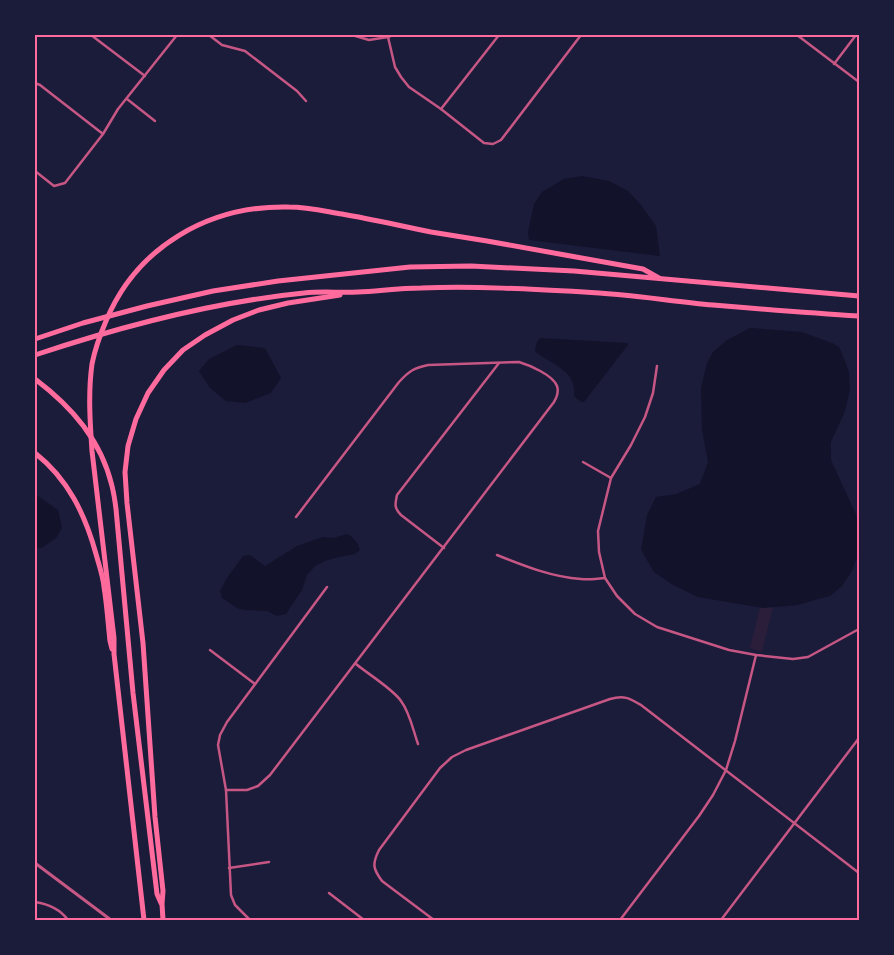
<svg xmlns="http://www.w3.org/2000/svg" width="894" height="955" font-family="'Roboto Condensed',sans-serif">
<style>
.green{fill:#2a1e3b}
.water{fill:#12122b}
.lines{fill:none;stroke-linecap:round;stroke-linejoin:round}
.minor{stroke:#c65784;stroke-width:2.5}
.tertiary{stroke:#c65784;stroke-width:3}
.motorway{stroke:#ff6b9d;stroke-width:5}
.neatline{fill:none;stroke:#ff6b9d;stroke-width:2}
</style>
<rect width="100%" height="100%" fill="#1b1b3a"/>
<!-- green -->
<polygon class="green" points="764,591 776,594 762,652 750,648"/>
<!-- water -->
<g class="water">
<polygon points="582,176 609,181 628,191 641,205 656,226 660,256 529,240 528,232 534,204 542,192 564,179"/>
<polygon points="750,328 802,332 832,343 839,347 845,361 849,372 850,390 845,411 831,442 831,460 859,521 859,552 852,571 842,586 830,596 818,599 798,605 763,608 698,597 673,585 654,572 641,550 647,515 656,497 676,494 700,484 708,462 702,430 701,388 707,363 713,352 727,340"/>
<path d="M540,338L627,343H628V345L584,402H581L574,396C577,371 553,365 537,353L535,351C536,345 536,342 540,338Z"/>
<polygon points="237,345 265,348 281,378 271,393 245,403 226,401 210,388 199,371 209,359"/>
<polygon points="35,494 58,510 62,528 56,538 42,548 35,547"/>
<path d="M346,534C352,535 359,544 360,550L355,554L335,558L325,561L315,566L307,575L302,590L286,614L277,616L267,611L244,610L237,608L222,598L220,591L227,578L243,556L250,555L265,566L297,546L323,537L334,538Z"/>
</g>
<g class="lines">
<!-- minor -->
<g class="minor">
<polyline points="91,35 145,76"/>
<polyline points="209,35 222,45 245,51 297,91 306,101"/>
<polyline points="352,35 369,40 388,37 393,35"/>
<polyline points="797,35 859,82"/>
<polyline points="388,37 395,67 401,77 409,87 441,109 484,143 493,144 501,140 581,35"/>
<polyline points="834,64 856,35"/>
<polyline points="35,83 40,85 103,134"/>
<polyline points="127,99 155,121"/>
<polyline points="441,109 499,35"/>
<polyline points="35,171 54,186 65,183 103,134 118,109 177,35"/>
<polyline points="657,366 653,393 645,417 631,445 611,478 598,531 599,552 605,578 617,596 635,614 657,627 729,650 756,655 793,659 808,657 859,629"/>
<polyline points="583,462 611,478"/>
<path d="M444,548L401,515C394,508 395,504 397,495L499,363"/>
<path d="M497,555C524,566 552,577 581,579C589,580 597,579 605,578"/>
<polyline points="210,650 255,684"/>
<path d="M356,664C368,674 393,689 401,701C410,713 413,730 418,744"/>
<path d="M226,790H247L258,786L270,775L554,402C557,397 559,392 557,386C553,375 529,365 519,362L428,365C414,368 409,371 399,382L296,517"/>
<polyline points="229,868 269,862"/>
<polyline points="329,893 364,920"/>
<path d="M35,902C48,904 60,909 68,920"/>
<polyline points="250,920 235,905 231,895 226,790 218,745 220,735 227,722 327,587"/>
<path d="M434,920L382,881C373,869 372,864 379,850L440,768L452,757L466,750L610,699C624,695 629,698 641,705L859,873"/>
<polyline points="620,920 699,816 713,795 726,770 735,741 756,655"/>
<polyline points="721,920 859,738"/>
</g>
<!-- tertiary -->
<polyline class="tertiary" points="35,863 111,920"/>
<!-- motorway -->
<g class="motorway">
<polyline points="35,339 83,323 147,306 213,291 278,281 410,267 471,266 574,271 859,296"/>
<path d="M35,355C122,326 212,302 304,293C322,291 340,293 358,292C379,291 400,288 421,288C475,286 530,289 584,292C627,294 670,301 713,305C761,309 810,313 859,316"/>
<path d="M35,379C72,407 101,440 112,486C114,494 115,501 116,509L133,693L157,894L161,903"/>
<path d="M35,453C68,479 85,514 96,554C99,565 103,576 104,587C107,605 108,623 110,641L112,649"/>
<path d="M144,920L114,654V638L92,451C90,422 88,393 92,364C95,349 100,335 106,321C137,246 210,205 289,207C307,207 324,211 342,214C371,219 401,226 431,232C449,235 468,238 487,241C539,250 591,260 643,269L659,278"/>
<polyline points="163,920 162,904 163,891 155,817 143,643 127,503 125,472 128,446 136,419 148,393 164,370 183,350 205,335 233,320 259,310 288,303 340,295"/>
</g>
</g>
<!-- border -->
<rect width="894" height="955" fill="none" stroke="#1b1b3a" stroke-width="72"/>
<rect x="36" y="36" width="822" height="883" class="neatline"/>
</svg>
